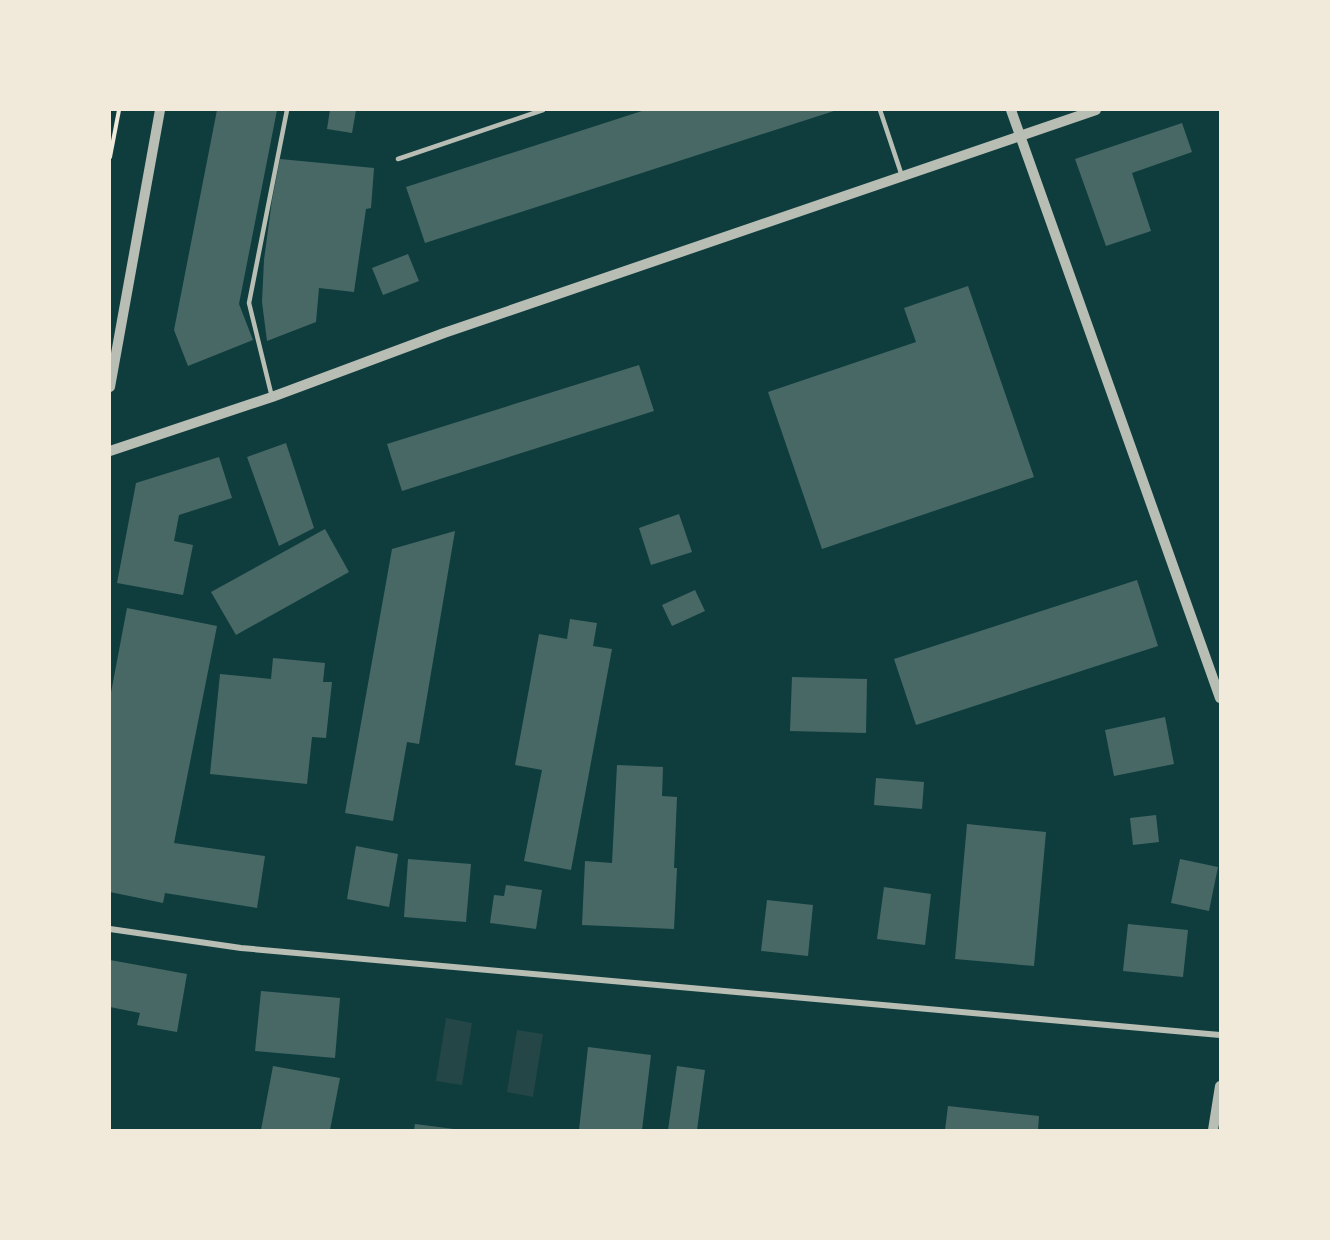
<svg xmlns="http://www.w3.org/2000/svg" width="1330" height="1240" font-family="'Fira Sans Condensed',sans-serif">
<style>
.green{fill:#244646}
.building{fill:#486865}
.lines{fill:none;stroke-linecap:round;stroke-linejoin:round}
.path{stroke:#f1e9da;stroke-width:4}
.service{stroke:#b8beb3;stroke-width:4.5}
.minor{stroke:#b8beb3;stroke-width:6}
.tertiary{stroke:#b8beb3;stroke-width:10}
</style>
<rect width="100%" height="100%" fill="#0f3d3e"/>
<!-- green -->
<g class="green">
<polygon points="446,1018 472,1023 462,1085 436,1081"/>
<polygon points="517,1030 543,1034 533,1097 507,1092"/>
</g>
<!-- building -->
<g class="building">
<polygon points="217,110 277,110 239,304 253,340 188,366 174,330"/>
<polygon points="330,110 356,110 352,133 327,129"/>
<polygon points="645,110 837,110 425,243 406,187"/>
<polygon points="1182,123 1192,152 1132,173 1151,231 1106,246 1075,159"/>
<polygon points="280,159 374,168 371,208 366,209 354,292 319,288 316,322 267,341 262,302 264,260 272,200"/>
<polygon points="408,254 419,281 383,295 372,268"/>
<polygon points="968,286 1034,477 822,549 768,392 916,342 904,308"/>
<polygon points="639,365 654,411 402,491 387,444"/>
<polygon points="286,443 314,528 279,546 247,457"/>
<polygon points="219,457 232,498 179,515 174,541 193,545 183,595 117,583 136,483"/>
<polygon points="679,514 692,552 651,565 639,528"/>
<polygon points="325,529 349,572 236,635 211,592"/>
<polygon points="455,531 419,744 407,742 393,821 345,813 392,549"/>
<polygon points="1137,580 1158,646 916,725 894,659"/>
<polygon points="695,590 705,611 672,626 662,605"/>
<polygon points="127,608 217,626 174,843 265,856 257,908 165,893 163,903 110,892 110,698"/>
<polygon points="570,619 597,623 593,646 612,649 571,870 524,861 542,770 515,765 539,634 567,639"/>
<polygon points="273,658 325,663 323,682 332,682 326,738 312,737 307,784 210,774 220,674 271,679"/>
<polygon points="792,677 867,679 866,733 790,731"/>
<polygon points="1165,717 1174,764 1114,776 1105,730"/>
<polygon points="617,765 663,767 662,796 677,797 674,868 677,868 674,929 582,925 585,861 612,863"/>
<polygon points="876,778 924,782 922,809 874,805"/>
<polygon points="1156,815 1159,842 1133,845 1130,818"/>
<polygon points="967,824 1046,832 1034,966 955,959"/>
<polygon points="356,846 398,854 389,907 347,899"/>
<polygon points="408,859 471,864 466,922 404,917"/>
<polygon points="1180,859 1218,867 1209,911 1171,903"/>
<polygon points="506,885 542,890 536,929 490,923 494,895 504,896"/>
<polygon points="884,887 931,894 925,945 877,939"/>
<polygon points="767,900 813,905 808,956 761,951"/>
<polygon points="1128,924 1188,930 1183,977 1123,971"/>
<polygon points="110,960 187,974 177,1032 137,1025 140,1013 110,1007"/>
<polygon points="261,991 340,998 335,1058 255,1051"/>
<polygon points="588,1047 651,1055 642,1130 579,1130"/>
<polygon points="273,1066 340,1078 330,1130 261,1130"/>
<polygon points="677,1066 705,1070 697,1130 668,1130"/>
<polygon points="948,1106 1039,1116 1038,1130 945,1130"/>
<polygon points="415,1124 454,1129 454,1130 414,1130"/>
</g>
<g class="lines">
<!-- path -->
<polyline class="path" points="110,157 119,110"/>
<!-- service -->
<g class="service">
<polyline points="880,110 902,176"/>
<polyline points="398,159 543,110"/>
<polyline points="272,397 249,303 287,110"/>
</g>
<!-- minor -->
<polyline class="minor" points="110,929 241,948 1220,1035"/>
<!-- tertiary -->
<g class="tertiary">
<polyline points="1011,110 1220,698"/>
<polyline points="110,387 160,110"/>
<polyline points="110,451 272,397 444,333 1096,110"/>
<polyline points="1213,1130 1220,1086"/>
</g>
</g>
<!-- border -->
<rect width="1330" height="1240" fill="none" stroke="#f1e9da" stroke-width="222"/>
</svg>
